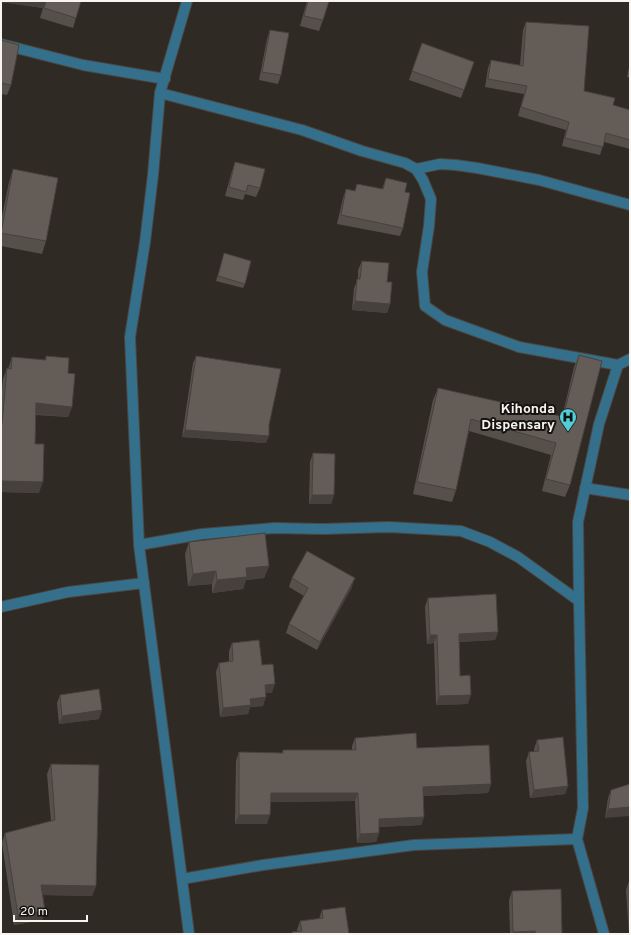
<svg xmlns="http://www.w3.org/2000/svg" width="631" height="935" font-family="Overpass,sans-serif">
<style>
.lines{fill:none;stroke-linecap:round;stroke-linejoin:round}
.street-casing{stroke:#4c4641;stroke-width:12}
.street{stroke:#34708c;stroke-width:10}
.wall{fill:#56504b}
.shaded-wall{fill:#46413d}
.building{fill:#645d57;stroke:#46413d}
.labels{text-anchor:middle;dominant-baseline:central;stroke-width:4;stroke-linejoin:round;paint-order:stroke}
.poi-label{font-size:14px;font-weight:bold;fill:#f8f4f0;stroke:#161311;text-anchor:end}
</style>
<rect width="100%" height="100%" fill="#302a25"/>
<g class="lines">
<!-- street casing -->
<g class="street-casing">
<g id="street">
<polyline points="187,1 160,93 153,175 145,242 130,337 139,545 189,934"/>
<polyline points="1,44 83,65 165,79"/>
<polyline points="160,93 302,130 362,151 405,163 416,169 423,180 431,199 429,226 422,272 425,306 445,320 519,347 618,365 630,359"/>
<polyline points="416,169 440,164 456,165 477,168 539,180 630,205"/>
<polyline points="585,488 630,495"/>
<polyline points="139,545 202,534 274,528 323,529 389,527 461,531 490,542 518,557 579,601 583,808 577,839 604,934"/>
<polyline points="579,601 578,522 599,424 618,365"/>
<polyline points="1,607 68,592 144,583"/>
<polyline points="182,879 263,865 414,845 577,839"/>
</g>
</g>
<!-- street -->
<use href="#street" class="street"/>
</g>
<!-- wall -->
<g class="wall">
<polygon points="1,1 81,1 73,28 40,18 43,8 1,2"/>
<polygon points="307,1 329,1 323,20 319,31 300,26"/>
<polygon points="526,22 584,91 613,105 630,110 630,149 604,142 600,155 562,146 566,130 518,116 524,94 485,87 488,68 491,60 520,65 523,30"/>
<polygon points="270,30 281,75 278,84 259,80 267,39"/>
<polygon points="1,40 11,85 7,95 1,94"/>
<polygon points="422,43 474,62 461,98 409,80"/>
<polygon points="630,62 630,78 627,77"/>
<polygon points="235,162 260,188 256,197 245,194 243,200 225,196 232,171"/>
<polygon points="13,169 46,241 42,254 1,246 1,221 9,182"/>
<polygon points="386,178 405,192 403,228 400,236 337,224 343,198 346,189 355,191 357,184 382,189"/>
<polygon points="224,253 245,284 243,288 216,281"/>
<polygon points="362,261 387,282 390,304 387,313 352,310 354,288 358,279 358,270"/>
<polygon points="579,355 570,485 565,497 542,491 551,455 469,431 456,490 452,502 413,494 433,400 438,388 562,417 574,367"/>
<polygon points="46,356 68,373 72,407 68,417 36,415 35,444 39,493 1,492 1,399 3,379 7,368 8,369 12,357 45,360"/>
<polygon points="196,356 266,443 182,437 193,363"/>
<polygon points="313,453 334,495 331,504 309,504 310,462"/>
<polygon points="189,542 269,566 264,578 246,580 243,589 212,593 212,584 188,586 185,554"/>
<polygon points="292,578 352,587 317,650 286,633 289,624 304,596 289,587"/>
<polygon points="428,598 498,632 495,640 459,642 460,676 468,704 436,705 434,643 427,644 425,607"/>
<polygon points="232,643 262,665 272,693 266,693 263,706 250,707 248,714 220,717 216,672 219,663 229,662 229,651"/>
<polygon points="60,695 99,719 59,724 57,703"/>
<polygon points="355,738 417,748 491,784 488,793 423,796 424,817 421,825 379,827 379,833 376,842 357,843 355,801 270,802 267,824 235,824 236,761 239,752 282,753 283,750 352,750 352,746"/>
<polygon points="537,740 568,786 565,794 530,798 526,761 529,752 534,752 534,749"/>
<polygon points="51,764 96,886 92,896 43,895 45,911 42,920 14,925 2,843 5,833 51,821 47,774"/>
<polygon points="630,784 605,818 608,798 611,790"/>
<polygon points="630,878 630,934 629,934 626,890"/>
<polygon points="512,891 562,934 510,934 509,900"/>
<polygon points="322,910 349,934 292,934 292,932 297,932 297,930 300,921 319,919"/>
</g>
<!-- shaded-wall -->
<g class="shaded-wall">
<polygon points="1,1 46,1 43,8 1,2"/>
<polygon points="355,301 390,304 387,313 352,310"/>
<polygon points="36,403 72,407 68,417 32,414"/>
<polygon points="185,430 269,436 266,443 182,437"/>
<polygon points="1,481 43,482 39,493 1,492"/>
<polygon points="312,495 334,495 331,504 309,504"/>
<polygon points="269,566 264,578 246,580 243,589 212,593 217,580 246,568"/>
<polygon points="216,571 212,584 188,586 193,574"/>
<polygon points="355,578 352,587 317,650 320,642"/>
<polygon points="498,632 495,640 455,642 459,634"/>
<polygon points="430,635 437,635 434,643 427,644"/>
<polygon points="275,684 272,693 262,693 265,685"/>
<polygon points="471,695 468,704 436,705 439,696"/>
<polygon points="266,697 263,706 250,707 248,714 220,717 223,708 250,699"/>
<polygon points="102,710 99,719 59,724 62,716"/>
<polygon points="491,784 488,793 420,796 423,787"/>
<polygon points="568,786 565,794 530,798 534,790"/>
<polygon points="271,793 358,793 355,801 267,802"/>
<polygon points="630,807 630,816 605,818 608,809"/>
<polygon points="239,815 270,815 267,824 235,824"/>
<polygon points="424,817 421,825 375,827 379,819"/>
<polygon points="379,833 376,842 357,843 360,834"/>
<polygon points="41,885 96,886 92,896 38,895"/>
<polygon points="45,911 42,920 14,925 18,915"/>
<polygon points="535,931 534,934 512,934 513,932"/>
</g>
<!-- building -->
<g class="building">
<polygon points="46,1 81,1 76,18 44,8"/>
<polygon points="308,1 329,1 323,20 304,16"/>
<polygon points="526,22 589,26 584,91 615,98 613,105 630,110 630,140 606,133 603,147 565,138 569,122 521,107 527,86 488,79 491,60 523,66"/>
<polygon points="270,30 289,33 281,75 262,72"/>
<polygon points="1,40 19,45 11,85 1,83"/>
<polygon points="422,43 474,62 464,90 412,71"/>
<polygon points="235,162 265,169 260,188 248,185 246,192 229,187"/>
<polygon points="13,169 58,178 46,241 1,233"/>
<polygon points="386,178 407,183 405,192 410,193 403,228 341,215 346,189 355,191 357,184 383,189"/>
<polygon points="224,253 251,261 245,284 218,276"/>
<polygon points="362,261 389,263 387,282 392,282 390,304 355,301 357,279 360,279"/>
<polygon points="579,355 602,361 570,485 546,479 556,443 471,419 456,490 417,482 438,388 505,403 506,401 563,417"/>
<polygon points="46,356 69,358 68,373 75,374 72,407 36,403 35,444 44,444 43,482 1,481 1,424 2,424 7,368 11,369 12,357 46,360"/>
<polygon points="196,356 281,369 269,425 269,436 185,430"/>
<polygon points="313,453 335,454 334,495 312,495"/>
<polygon points="265,533 269,566 246,568 247,577 217,580 216,571 193,574 189,542"/>
<polygon points="307,551 355,578 320,642 289,624 308,588 292,578"/>
<polygon points="496,594 498,632 459,634 460,676 470,675 471,695 439,696 437,635 430,635 428,598"/>
<polygon points="259,640 262,665 273,664 275,684 265,685 266,697 250,699 251,705 223,708 219,663 233,661 232,643"/>
<polygon points="99,689 102,710 62,716 60,695"/>
<polygon points="416,733 417,748 489,745 491,784 423,787 424,817 379,819 379,833 360,834 358,793 271,793 270,815 239,815 239,752 283,753 283,750 356,750 355,738"/>
<polygon points="563,737 568,786 534,790 529,752 539,751 537,740"/>
<polygon points="51,764 99,765 96,886 41,885 45,911 18,915 5,833 55,820"/>
<polygon points="630,784 630,807 608,809 611,790"/>
<polygon points="561,889 562,934 536,934 535,931 513,932 512,891"/>
<polygon points="345,907 349,934 292,934 292,932 302,931 300,921 323,918 322,910"/>
</g>
<!-- icons -->
<defs>
<g id="hospital-pin" transform="scale(0.9)"><path d="M0 17L-7.5 6A9.5 9.5 0 1 1 7.5 6Z" fill="#52ccd6" stroke="#161311"/><path d="M-5-5h3v3.5h4V-5h3V5h-3V1.5h-4V5h-3Z" fill="#111"/></g>
</defs>
<g fill-rule="evenodd">
<use href="#hospital-pin" x="568" y="417"/>
</g>
<g class="labels">
<!-- poi labels -->
<g class="poi-label">
<text x="555" y="409">Kihonda<tspan x="555" dy="16">Dispensary</tspan></text>
</g>
</g>
<!-- border -->
<rect width="631" height="935" fill="none" stroke="#f8f4f0" stroke-width="4"/>
<!-- scale -->
<path d="M14 915v6h73v-6" fill="none" stroke="#f8f4f0" stroke-width="2"/>
<text x="20" y="915" font-size="12" fill="#f8f4f0" stroke="#161311" stroke-width="3" paint-order="stroke">20 m</text>
</svg>
